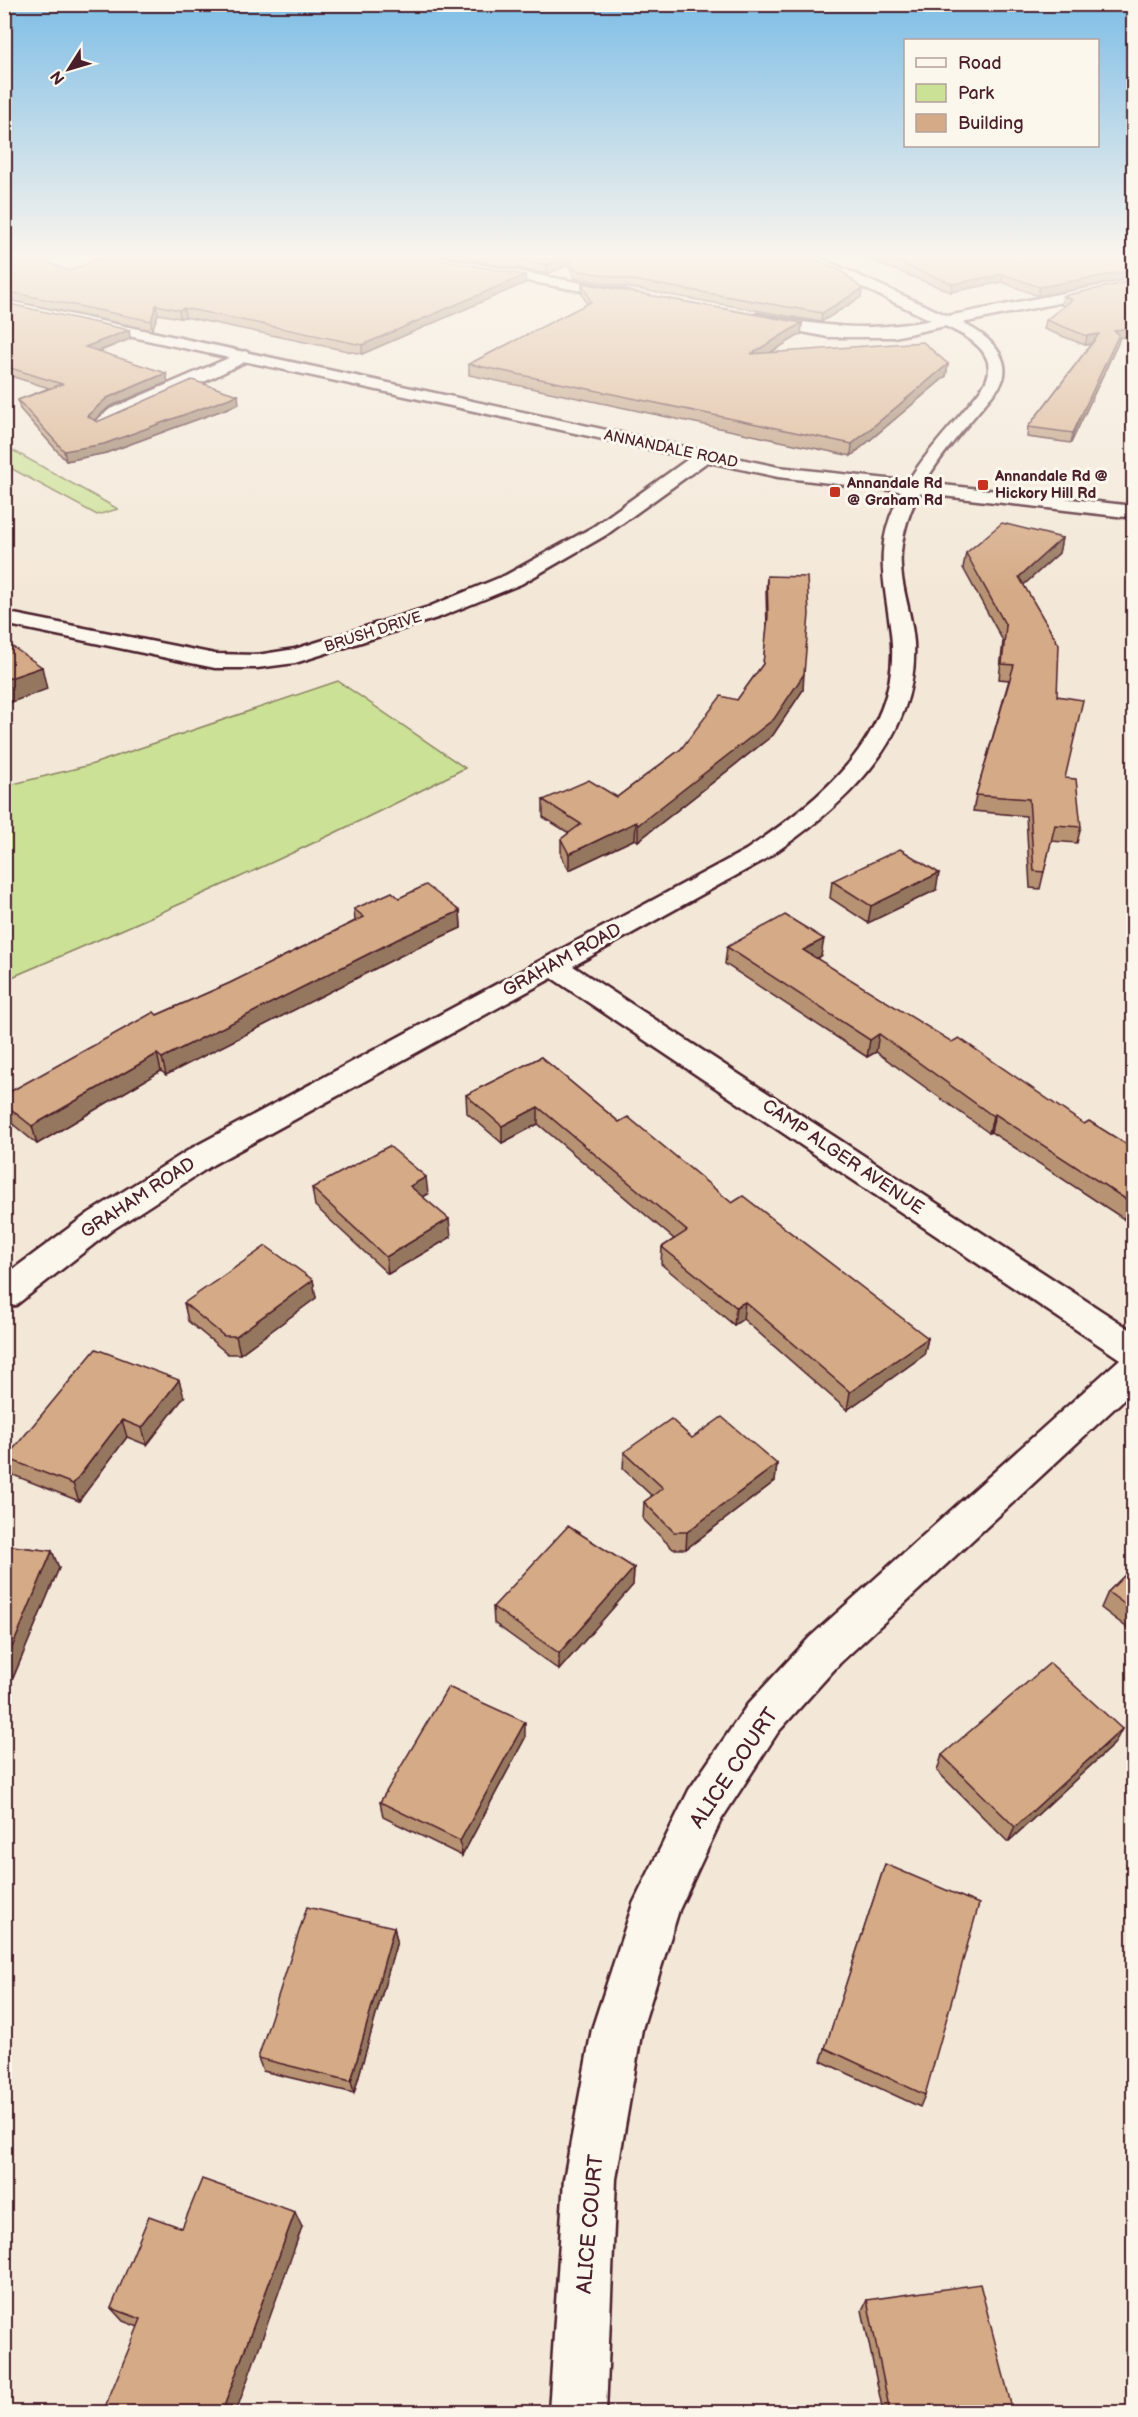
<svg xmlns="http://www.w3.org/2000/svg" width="1138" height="2417" font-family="'Balsamiq Sans',sans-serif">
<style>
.green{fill:#cbe196;stroke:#8a8060;stroke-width:1.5}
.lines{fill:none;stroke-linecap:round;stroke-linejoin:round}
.minor-casing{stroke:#4a1f2b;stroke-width:5}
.major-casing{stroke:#4a1f2b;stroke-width:5}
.minor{fill:#fbf7ec;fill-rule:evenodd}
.major{fill:#fbf7ec;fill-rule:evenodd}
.wall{fill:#b79273;stroke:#4a1f2b;stroke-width:1.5}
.shaded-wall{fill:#95775e;stroke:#4a1f2b;stroke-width:1.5}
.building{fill:#d5aa86;stroke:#4a1f2b;stroke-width:1.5}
.poi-dot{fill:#c8321e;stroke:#fbf7ec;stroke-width:2}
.labels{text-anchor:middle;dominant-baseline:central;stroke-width:6;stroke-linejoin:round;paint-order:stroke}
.far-street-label{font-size:15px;fill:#4a1f2b;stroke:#fbf7ec}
.far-poi-label{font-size:15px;font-weight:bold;fill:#4a1f2b;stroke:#fbf7ec;text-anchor:start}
.street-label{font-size:18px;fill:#4a1f2b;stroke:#fbf7ec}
.near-street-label{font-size:21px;fill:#4a1f2b;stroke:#fbf7ec}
</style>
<rect width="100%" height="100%" fill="#f3e8d8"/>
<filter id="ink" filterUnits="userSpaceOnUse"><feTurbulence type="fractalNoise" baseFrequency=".0167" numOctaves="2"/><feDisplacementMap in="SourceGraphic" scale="12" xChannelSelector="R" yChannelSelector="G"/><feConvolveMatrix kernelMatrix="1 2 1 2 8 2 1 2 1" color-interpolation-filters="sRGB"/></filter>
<g filter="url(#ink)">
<!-- green -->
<g class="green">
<polygon points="5,446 118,509 97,515 5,465"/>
<path d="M338,681L465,768C315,846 160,914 5,980V786L90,765Z"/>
</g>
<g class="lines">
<!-- minor casing -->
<g class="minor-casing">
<g id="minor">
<polygon points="394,254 423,254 626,291 633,295 626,299 401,258"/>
<path d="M793,254H811L948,316L1134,279V287L962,323C986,334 1017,359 999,387C961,434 911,482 902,544C896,578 912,610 914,643C919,743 839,810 764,860L573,966L1134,1332V1390L840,1663L778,1732L721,1820L679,1910L642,2029L616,2179L606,2412H549L564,2179L592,2029L633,1904L689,1790L748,1704L810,1637L1120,1359L552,978L214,1164L112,1230L16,1305L4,1309V1276L89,1213L192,1148L746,850C821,799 903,734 891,633C885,582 873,551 897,501C919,456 956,424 984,385C987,380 989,374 989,368C988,346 962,334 945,326L894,337H828L752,322L749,319L752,316L757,314C820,326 867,333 931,320Z"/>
<polygon points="245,351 253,356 251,359 173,397 122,417 100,430 91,425 110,409"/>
<polygon points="704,451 713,456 710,460 606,535 521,584 440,617 295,663 257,668 215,668 4,624 4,612 215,654 257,655 295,649 426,608 506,575 593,527 698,452"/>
</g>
</g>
<!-- major casing -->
<g class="major-casing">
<polygon id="major" points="4,300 778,467 1134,506 1134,518 778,477 4,309"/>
</g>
<!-- minor -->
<use href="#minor" class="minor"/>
<!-- major -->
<use href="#major" class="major"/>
</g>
<!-- wall -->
<g class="wall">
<polygon points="4,254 69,271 525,283 362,354 185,317 180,318 158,314 152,330 4,299"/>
<polygon points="435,254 805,254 862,289 861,297 821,322 575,278 568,265 547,274"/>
<polygon points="854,254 1134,254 1038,296 1002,282 951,292"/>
<polygon points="1134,281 1118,343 1071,443 1027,437 1028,427 1091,344 1085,345 1044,329 1046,320 1064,306 1061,305 1063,296"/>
<polygon points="582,283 802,323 801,334 771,352 948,364 946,376 851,456 469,375 469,364 587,304 582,294"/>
<polygon points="4,303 129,330 130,339 98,352 168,382 109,407 94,420 97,422 239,404 106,453 66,461 20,409 18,400 49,388 4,374"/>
<polygon points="1062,538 1059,553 1023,585 1057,696 1065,778 1081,827 1077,843 1051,841 1040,889 1030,888 1026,816 973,811 976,795 1009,680 999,679 1003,641 963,568 966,553"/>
<polygon points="767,576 803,690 773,735 638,841 635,839 569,870 561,856 561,839 569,833 543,817 543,800 617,797 681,749 737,700 763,664 767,629 766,591"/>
<polygon points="832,881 936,890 868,923 830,898"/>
<polygon points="399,898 460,911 461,928 402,955 166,1075 161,1071 37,1144 4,1117 4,1095 157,1015 230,983 355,921 354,909"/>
<polygon points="727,947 821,956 816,959 1084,1124 1134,1149 1134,1214 1132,1213 1124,1219 991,1132 989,1133 876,1052 867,1057 725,964"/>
<polygon points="541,1057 619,1122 732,1203 928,1338 924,1355 847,1410 743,1319 734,1325 661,1264 662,1247 674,1239 538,1124 502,1143 467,1113 466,1095"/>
<polygon points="312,1188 428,1194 423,1197 451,1237 388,1274 315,1206"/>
<polygon points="313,1280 316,1298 240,1354 228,1354 188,1321 184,1303"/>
<polygon points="184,1397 147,1445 127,1437 79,1501 13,1475 6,1458"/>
<polygon points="692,1438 777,1464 775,1481 686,1549 673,1549 643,1519 644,1502 652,1496 623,1469 624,1452"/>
<polygon points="4,1545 52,1551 59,1568 13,1678 4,1677"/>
<polygon points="1134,1566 1134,1633 1101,1608 1108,1592"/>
<polygon points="634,1568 633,1585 559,1670 494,1623 493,1607"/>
<polygon points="1122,1729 1114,1744 1008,1842 937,1771 942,1755"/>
<polygon points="525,1738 462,1856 383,1817 380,1802"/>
<polygon points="885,1864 925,2095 920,2107 821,2061"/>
<polygon points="394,1927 397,1941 354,2093 263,2071 258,2058"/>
<polygon points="302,2227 138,2327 123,2321 111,2308 182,2228"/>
<polygon points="867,2300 1013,2412 883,2412 862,2310"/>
</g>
<!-- shaded-wall -->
<g class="shaded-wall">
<polygon points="568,256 568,265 547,274 547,265"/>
<polygon points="1134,270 1134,278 1038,296 1039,287"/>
<polygon points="1003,274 1002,282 951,292 953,284"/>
<polygon points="525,275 525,283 362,354 362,345"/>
<polygon points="862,289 861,297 821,322 822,313"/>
<polygon points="156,305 158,314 152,330 151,321"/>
<polygon points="184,308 185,317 180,318 179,310"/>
<polygon points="802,323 801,334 750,365 751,354"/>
<polygon points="1134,326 1134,335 1119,338 1118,343 1071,443 1073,433 1114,331"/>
<polygon points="129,330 130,339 86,356 85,347"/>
<polygon points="1099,334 1097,343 1085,345 1087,336"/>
<polygon points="948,364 946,376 851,456 852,444"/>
<polygon points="166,373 168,382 109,407 89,425 87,416 107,398"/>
<polygon points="238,395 239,404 106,453 66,461 64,451"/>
<polygon points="1062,538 1059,553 1016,592 1019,577"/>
<polygon points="42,667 47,689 4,705 4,680"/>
<polygon points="804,674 803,690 773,735 638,841 638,825"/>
<polygon points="636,822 635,839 569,870 569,854"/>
<polygon points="939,873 936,890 868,923 871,906"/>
<polygon points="460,911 461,928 402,955 166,1075 162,1058 400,938"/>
<polygon points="824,939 821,956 801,967 803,950"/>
<polygon points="879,1034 876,1052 867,1057 870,1040"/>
<polygon points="157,1054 161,1071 37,1144 32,1126"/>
<polygon points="538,1107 538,1124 502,1143 502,1126"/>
<polygon points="995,1114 991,1132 989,1133 993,1116"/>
<polygon points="426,1177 428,1194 412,1203 410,1186"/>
<polygon points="1134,1199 1134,1208 1132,1213 1124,1219 1130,1202"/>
<polygon points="449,1219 451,1237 388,1274 386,1257"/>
<polygon points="313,1280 316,1298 240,1354 236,1336"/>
<polygon points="745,1302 743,1319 734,1325 736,1307"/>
<polygon points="928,1338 924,1355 847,1410 850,1392"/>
<polygon points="179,1380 184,1397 147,1445 142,1428"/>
<polygon points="122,1420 127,1437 79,1501 73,1484"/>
<polygon points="777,1464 775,1481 686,1549 687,1532"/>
<polygon points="52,1551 59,1568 13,1678 6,1662"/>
<polygon points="634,1568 633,1585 559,1670 559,1653"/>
<polygon points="525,1722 525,1738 462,1856 460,1841"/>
<polygon points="1122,1729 1114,1744 1008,1842 1015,1827"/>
<polygon points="394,1927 397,1941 354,2093 351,2081"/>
<polygon points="295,2212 302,2227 236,2412 222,2412"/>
</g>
<!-- building -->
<g class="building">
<polygon points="4,254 25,254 69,271 110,254 410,254 525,275 362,345 184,308 179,310 156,305 151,321 4,291"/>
<polygon points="481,254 805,254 843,272 862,289 822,313 575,270 568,256 547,265"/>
<polygon points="876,254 1134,254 1134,270 1039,287 1003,274 953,284"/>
<polygon points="1134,281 1134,326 1114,331 1119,334 1073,433 1028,427 1099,334 1087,336 1046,320 1072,300 1063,296"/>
<polygon points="582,283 802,323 751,354 923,342 948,364 852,444 469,364 591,302"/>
<polygon points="4,303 129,330 85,347 166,373 107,398 87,416 97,422 192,380 238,395 104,444 64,451 18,400 62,384 4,366"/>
<polygon points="1002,523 1062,538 1019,577 1059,645 1057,696 1083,700 1065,778 1076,779 1081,827 1055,825 1044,872 1034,871 1029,799 976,795 1014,665 1002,664 1006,626 966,553"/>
<polygon points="767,576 807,577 809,614 804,674 774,719 638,825 636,822 569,854 561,839 581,824 543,800 589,780 617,797 681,749 721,696 737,700 763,664 768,616"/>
<polygon points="4,641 42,667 4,680"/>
<polygon points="900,849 939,873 871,906 832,881"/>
<polygon points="426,885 460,911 400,938 162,1058 157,1054 32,1126 4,1104 4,1095 154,1012 157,1015 230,983 364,917 354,909 392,892 399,898"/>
<polygon points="785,915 824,939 803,950 952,1042 959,1038 1084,1124 1089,1121 1134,1149 1134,1199 1130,1202 995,1114 993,1116 879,1034 870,1040 727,947"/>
<polygon points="541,1057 619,1122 628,1117 732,1203 743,1196 928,1338 850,1392 745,1302 736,1307 662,1247 687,1231 538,1107 502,1126 466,1095"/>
<polygon points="389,1146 426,1177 410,1186 449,1219 386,1257 312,1188"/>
<polygon points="266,1246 313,1280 236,1336 224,1336 184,1303"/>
<polygon points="96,1349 179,1380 142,1428 122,1420 73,1484 6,1458"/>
<polygon points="722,1417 777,1464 687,1532 674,1532 644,1502 663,1488 624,1452 671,1419 692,1438"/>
<polygon points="568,1526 634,1568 559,1653 493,1607"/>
<polygon points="4,1545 52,1551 6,1662 4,1662"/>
<polygon points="1134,1566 1134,1611 1108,1592"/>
<polygon points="1050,1663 1122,1729 1015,1827 942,1755"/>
<polygon points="448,1687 525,1722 460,1841 380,1802"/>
<polygon points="885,1864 979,1904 925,2095 825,2048"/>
<polygon points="307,1907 394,1927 351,2081 258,2058"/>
<polygon points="202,2179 295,2212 222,2412 103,2412 141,2319 111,2308 149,2216 182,2228"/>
<polygon points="980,2284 1013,2412 890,2412 867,2300"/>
</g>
</g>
<!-- sky -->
<linearGradient id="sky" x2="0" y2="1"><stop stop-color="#7fbee6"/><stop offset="0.43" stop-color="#faf5ed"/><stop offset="1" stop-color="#faf5ed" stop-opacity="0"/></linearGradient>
<rect width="1138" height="592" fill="url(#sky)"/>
<!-- markers -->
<g class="poi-dot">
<rect x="977" y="479" width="12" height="12" rx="3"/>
<rect x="829" y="486" width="12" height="12" rx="3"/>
</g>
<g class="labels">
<!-- far-street labels -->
<g class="far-street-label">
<text transform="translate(671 449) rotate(12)">ANNANDALE ROAD</text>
<text transform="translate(373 632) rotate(-18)">BRUSH DRIVE</text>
</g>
<!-- far-poi labels -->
<g class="far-poi-label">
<text x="995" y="476">Annandale Rd @<tspan x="995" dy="17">Hickory Hill Rd</tspan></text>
<text x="847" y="483">Annandale Rd<tspan x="847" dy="17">@ Graham Rd</tspan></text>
</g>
<!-- street labels -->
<g class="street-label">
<text transform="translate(562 960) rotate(-29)">GRAHAM ROAD</text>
<text transform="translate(843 1157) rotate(34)">CAMP ALGER AVENUE</text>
<text transform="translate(138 1198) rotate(-33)">GRAHAM ROAD</text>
</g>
<!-- near-street labels -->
<g class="near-street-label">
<text transform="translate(734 1768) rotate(-56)">ALICE COURT</text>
<text transform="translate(590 2224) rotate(-85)">ALICE COURT</text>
</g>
</g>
<!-- margin -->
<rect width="1138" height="2417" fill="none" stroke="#fbf7ec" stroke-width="24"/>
<rect x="12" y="12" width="1114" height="2393" fill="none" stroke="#4a1f2b" stroke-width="2" filter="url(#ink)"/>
<!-- legend -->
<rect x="904" y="39" width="195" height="108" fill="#fbf7ec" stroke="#b4a19f" stroke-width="1.5"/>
<rect x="916" y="58" width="30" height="9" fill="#fbf7ec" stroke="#b4a19f" stroke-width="1.5"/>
<text x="958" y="69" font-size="18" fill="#4a1f2b">Road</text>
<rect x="916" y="84" width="30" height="18" fill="#cbe196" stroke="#b4a19f" stroke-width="1.5"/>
<text x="958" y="99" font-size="18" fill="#4a1f2b">Park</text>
<rect x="916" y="114" width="30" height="18" fill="#d5aa86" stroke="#b4a19f" stroke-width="1.5"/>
<text x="958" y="129" font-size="18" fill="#4a1f2b">Building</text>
<!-- north arrow -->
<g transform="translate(69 69) rotate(233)" stroke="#fbf7ec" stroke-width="4.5" paint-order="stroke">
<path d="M0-4.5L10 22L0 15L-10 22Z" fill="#4a1f2b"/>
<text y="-9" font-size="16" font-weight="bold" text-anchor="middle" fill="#4a1f2b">N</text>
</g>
</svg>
